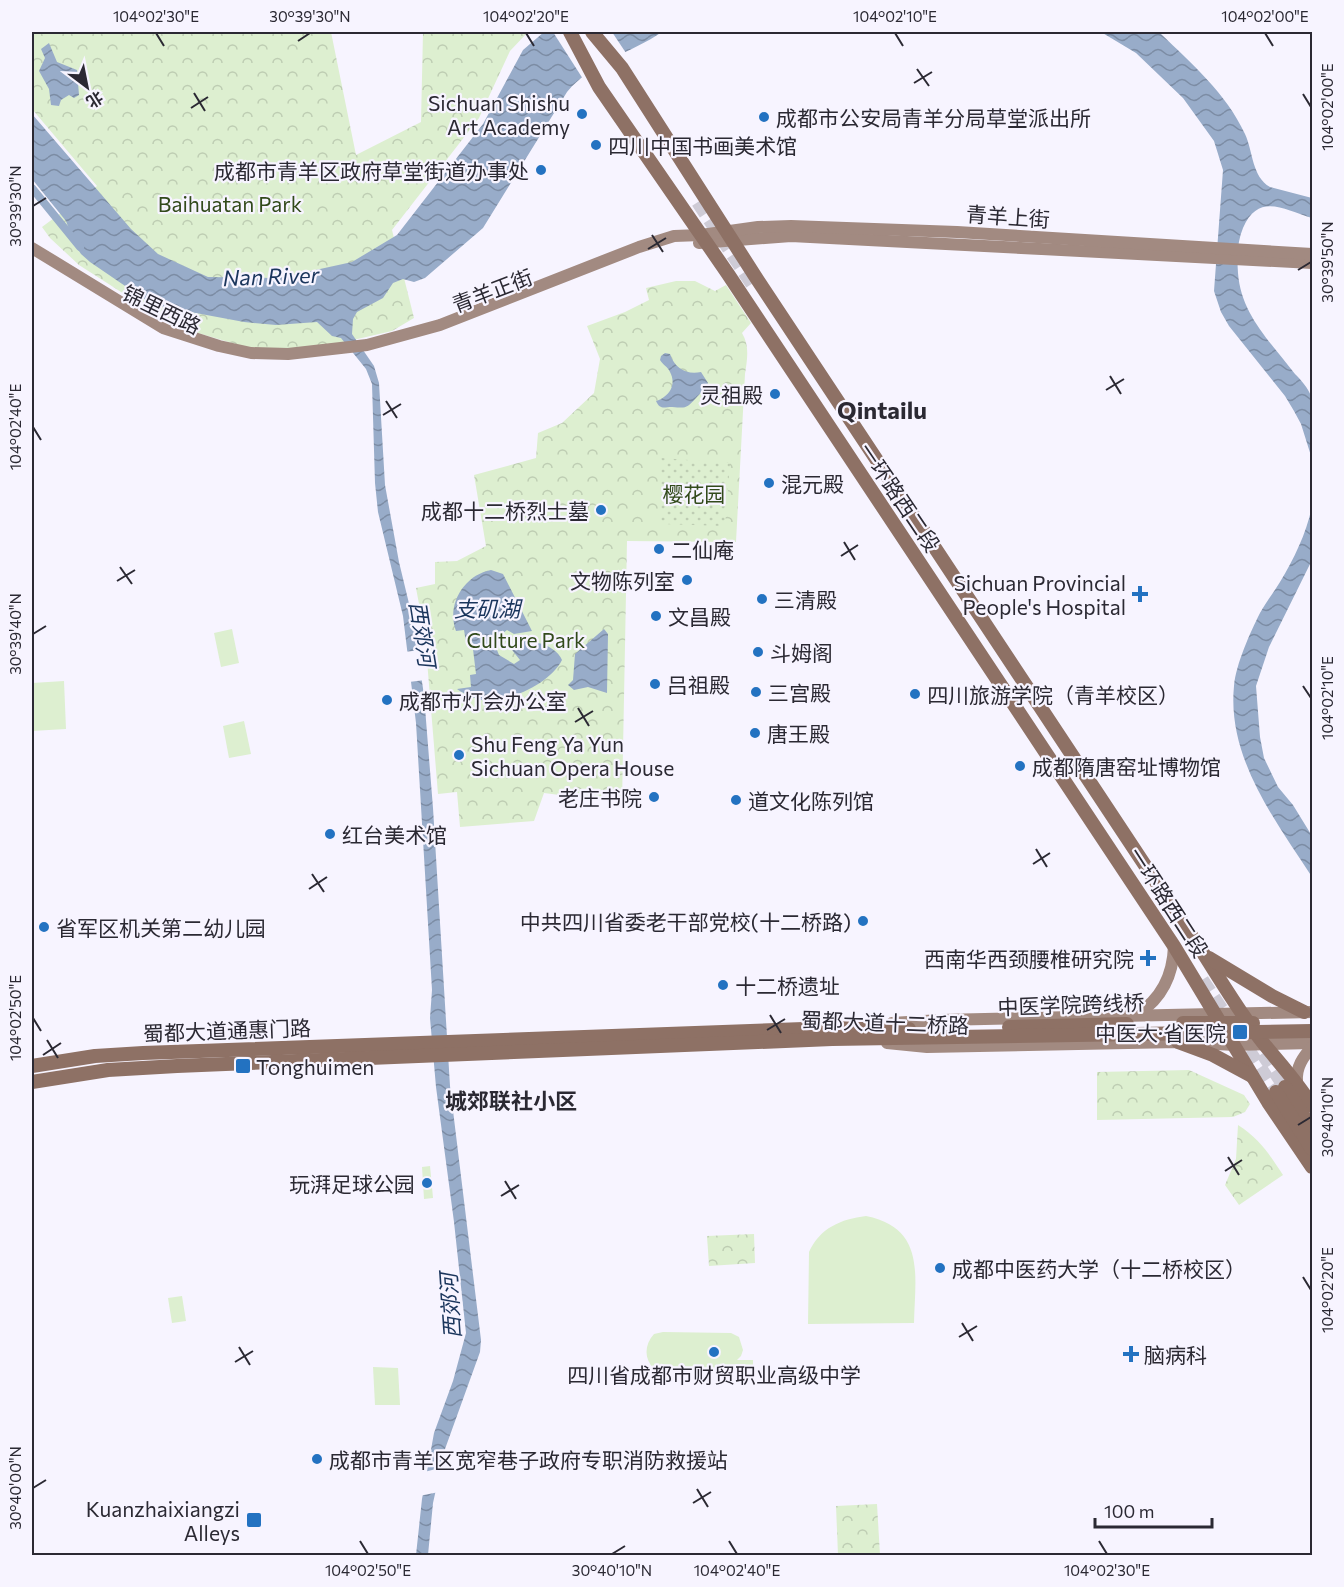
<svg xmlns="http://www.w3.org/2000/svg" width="1344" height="1587" font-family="Commissioner,'Noto Sans SC',sans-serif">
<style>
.grass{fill:#ddefd0}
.forest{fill:url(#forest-crowns)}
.garden{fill:url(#garden-dots)}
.water{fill:url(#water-waves)}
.pier{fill:#f7f4ff}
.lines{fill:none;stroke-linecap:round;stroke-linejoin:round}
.canal{stroke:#98acc9;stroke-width:8}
.primary-tunnel{stroke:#cecbd6;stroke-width:14;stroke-dasharray:14 7;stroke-linecap:butt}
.secondary{stroke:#a28a81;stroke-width:12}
.primary{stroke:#8e7165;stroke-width:14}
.ticks{fill:none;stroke:#2b2933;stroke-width:2}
.poi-dot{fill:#2372c1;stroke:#f7f4ff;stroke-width:2}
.labels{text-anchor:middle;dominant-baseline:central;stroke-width:4.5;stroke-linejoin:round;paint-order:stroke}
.poi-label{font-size:21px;fill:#2b2933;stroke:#f7f4ff;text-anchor:start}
.park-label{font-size:21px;fill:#324a1b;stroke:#f7f4ff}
.street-label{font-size:21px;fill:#2b2933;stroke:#f7f4ff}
.water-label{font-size:22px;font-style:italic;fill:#1a355c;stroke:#f7f4ff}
.neighbourhood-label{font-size:22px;font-weight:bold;fill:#2b2933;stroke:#f7f4ff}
.quarter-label{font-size:24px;font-weight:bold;fill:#2b2933;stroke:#f7f4ff}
.neatline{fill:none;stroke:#2b2933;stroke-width:2}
.ticks-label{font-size:15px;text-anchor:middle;fill:#2b2933}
</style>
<defs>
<pattern id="forest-crowns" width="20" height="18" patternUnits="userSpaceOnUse" patternTransform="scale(1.5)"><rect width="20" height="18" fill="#ddefd0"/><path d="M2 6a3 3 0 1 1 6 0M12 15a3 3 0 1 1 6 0" fill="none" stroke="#becdb3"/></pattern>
<pattern id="garden-dots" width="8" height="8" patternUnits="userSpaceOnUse" patternTransform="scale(1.5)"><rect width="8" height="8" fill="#ddefd0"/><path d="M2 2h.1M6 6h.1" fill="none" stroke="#becdb3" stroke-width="1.8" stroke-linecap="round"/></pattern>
<pattern id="water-waves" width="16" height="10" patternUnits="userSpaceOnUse" patternTransform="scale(1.5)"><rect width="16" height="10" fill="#98acc9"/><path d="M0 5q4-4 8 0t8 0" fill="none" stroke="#7c8ca4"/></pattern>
</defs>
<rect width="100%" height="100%" fill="#f7f4ff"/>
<!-- grass -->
<g class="grass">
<polygon points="232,629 239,663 221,667 214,633"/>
<polygon points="64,681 66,729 32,731 32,683"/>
<polygon points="244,721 251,754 229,758 223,726"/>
<polygon points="430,1166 433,1198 424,1199 422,1167"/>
<path d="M866,1216C926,1228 915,1276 914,1323L808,1324L809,1252C820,1228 841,1219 866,1216Z"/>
<polygon points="182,1296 186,1321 172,1323 168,1298"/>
<path d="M663,1332L731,1333L739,1337L743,1350L741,1356L737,1360H753V1367L654,1369C644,1359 644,1345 654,1334Z"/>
<polygon points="373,1367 398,1368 400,1405 375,1405"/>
</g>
<!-- forest -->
<g class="forest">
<polygon points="32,32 331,32 356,155 421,122 423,32 528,32 510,51 479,118 392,230 414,318 392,331 310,350 249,348 174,326 79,265 50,238 42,227 97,186 32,109"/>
<path d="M676,281H695L715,291L726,285L751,323L742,333C750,346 747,360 745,374L736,542L627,541L622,803L544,793L534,821L460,827L457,792L438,794L425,636L416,588L435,584V562L457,561L486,546L474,475L536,458L538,433L562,423L594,393L600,359L587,326L625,312L649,300L646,288Z"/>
<polygon points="1189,1070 1244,1095 1250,1104 1245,1112 1233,1117 1097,1120 1097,1072"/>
<path d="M1238,1125C1260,1139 1269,1154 1283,1175L1239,1205L1225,1185L1236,1159Z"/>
<polygon points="754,1234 755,1263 709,1266 707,1236"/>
<polygon points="877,1504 880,1555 838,1555 836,1506"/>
</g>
<!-- garden -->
<polygon class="garden" points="661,458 730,463 725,526 661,524"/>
<!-- water -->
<g class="water">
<path d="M544,32H662C631,53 592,62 567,92L483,228L425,278L414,282L403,279L393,283L383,298L357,312L353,319L352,334L374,366L379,383L385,485L399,562L412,616L424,695L433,808L450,1086L481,1340L480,1352L445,1449L433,1503L428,1555H416L422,1499L434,1433L453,1381L466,1333L454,1222L436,1087L430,1018L432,990L416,723L403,616L378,512L375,483L372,384L366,369L341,338L332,336L317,322L276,325L244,322L153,305L90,262L81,254L75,245L66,221L32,179V114L131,229L158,254L208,277L279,278L352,262L397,235L483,124L523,50Z"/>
<path d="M1101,32H1158L1161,34C1192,64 1226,93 1245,134C1253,151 1252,177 1270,187L1312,198V218C1284,210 1259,192 1243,228C1237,242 1237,258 1238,273C1241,315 1271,342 1295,374C1301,380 1308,388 1311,396C1316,407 1312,445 1312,459L1301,424L1294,411L1285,396L1229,326L1221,312L1214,291L1223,170L1214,141L1183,98L1136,53Z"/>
<polygon points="49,43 57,62 77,70 79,95 74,98 69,95 61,100 59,106 51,105 49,89 39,71 45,58 41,49"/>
<path d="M665,353L670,354C675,369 687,375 701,372L708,383C705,391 701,392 696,398C686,409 686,408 672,407C664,407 660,410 656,401C669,397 677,385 670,372C668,367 663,365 660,360L661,356Z"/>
<path d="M1312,506V560L1269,647L1256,686L1260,737L1264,758L1278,787L1293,805L1312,836V877C1275,820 1227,758 1234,686C1236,664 1250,633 1260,613C1266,602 1274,592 1280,582C1294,559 1307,532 1312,506Z"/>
<path d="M491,570L503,574L532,631L514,634L507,630L498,637L495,645L499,655L514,664L520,660L512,650L516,640L535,637L538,643C547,644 559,652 562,660C551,682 515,699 491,701C482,702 465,695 457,689L471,687L470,675L476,674L472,641L466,642L464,630L456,631C446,605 464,575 491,570Z"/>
<polygon points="604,629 608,634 607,693 588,687 574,690 568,685 573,680 575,654"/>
</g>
<!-- pier -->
<g class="pier">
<polygon points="553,32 612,32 626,53 583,79"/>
<polygon points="421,650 425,680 409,682 404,652"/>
<polygon points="444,1467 439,1492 419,1496 424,1472"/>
</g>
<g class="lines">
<!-- canal -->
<polyline class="canal" points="32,188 80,247"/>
<!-- primary-tunnel -->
<g class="primary-tunnel">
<polyline points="698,202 755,288"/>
<polyline points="1202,980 1276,1092"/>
<polyline points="1251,1036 1285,1087"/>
</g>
<!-- secondary -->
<g class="secondary">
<polyline points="699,243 791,236 1312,263"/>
<polyline points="32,248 163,328 219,346 251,353 288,354 367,345 440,325 639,247 674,236 701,235 758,227 791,226 957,232 1312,254"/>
<path d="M1136,1015C1162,999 1173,976 1174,946"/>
<polyline points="892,1023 940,1020 1312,1012"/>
<polyline points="887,1043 927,1047 1178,1042 1235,1045 1312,1043"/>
<path d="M1297,1081C1296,1067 1303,1057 1312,1047"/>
</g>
<!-- primary -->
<g class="primary">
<polyline points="570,32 599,87 728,274 1174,946 1268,1102 1312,1167"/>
<path d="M592,32L622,68L755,276L1205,956C1224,986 1242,1016 1264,1044C1281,1065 1298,1083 1312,1106"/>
<polyline points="1209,958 1272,996 1304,1012"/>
<polyline points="1183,1023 1253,1023"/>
<polyline points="1009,1027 1127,1024"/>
<polyline points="1178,1042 1213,1055 1252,1076"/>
<polyline points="32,1066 95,1056 143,1053 831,1028 909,1029"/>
<polyline points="32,1082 108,1070 177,1066 832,1039 1312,1031"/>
<polyline points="1285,1087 1312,1129"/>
<polyline points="1276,1092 1312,1149"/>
</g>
</g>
<!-- ticks -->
<path class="ticks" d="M156,33L164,46M526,33L534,46M895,33L903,46M1265,33L1273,46M298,41L310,33M917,69L929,86M914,83L932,72M194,93L205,111M1303,94L1311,107M191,108L208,97M33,206L46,198M652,235L663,252M648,249L666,238M1298,270L1311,262M1110,376L1121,394M1106,390L1124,379M386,401L397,418M383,415L401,404M33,427L41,440M844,542L855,560M841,556L858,545M120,567L132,584M117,581L135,570M33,634L46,626M1303,686L1311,698M578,708L589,726M575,722L593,711M1036,849L1047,867M1033,864L1050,853M312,874L324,892M309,889L327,877M770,1015L781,1033M33,1018L41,1031M767,1030L785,1019M47,1040L58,1058M43,1055L61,1043M1298,1125L1311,1117M1228,1157L1239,1175M1225,1171L1242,1160M505,1181L516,1199M501,1196L519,1185M1303,1277L1311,1290M962,1323L973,1341M959,1337L977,1326M239,1347L250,1365M235,1362L253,1351M33,1488L46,1480M697,1489L708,1507M693,1503L711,1492M360,1541L368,1554M729,1541L737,1554M1099,1541L1107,1554M612,1554L625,1546"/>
<!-- markers -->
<g class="poi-dot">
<circle cx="582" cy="114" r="6"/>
<circle cx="764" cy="117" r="6"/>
<circle cx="596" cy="145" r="6"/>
<circle cx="541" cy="170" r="6"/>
<circle cx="775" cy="394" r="6"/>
<circle cx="769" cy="483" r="6"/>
<circle cx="601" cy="510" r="6"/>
<circle cx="659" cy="549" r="6"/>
<circle cx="687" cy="580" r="6"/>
<path d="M1137 585h6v6h6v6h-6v6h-6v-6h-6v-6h6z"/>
<circle cx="762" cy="599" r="6"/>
<circle cx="656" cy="616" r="6"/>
<circle cx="758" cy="652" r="6"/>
<circle cx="655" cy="684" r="6"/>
<circle cx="756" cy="692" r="6"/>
<circle cx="915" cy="694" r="6"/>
<circle cx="387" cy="700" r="6"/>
<circle cx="755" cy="733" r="6"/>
<circle cx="459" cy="755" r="6"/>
<circle cx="1020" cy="766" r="6"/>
<circle cx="654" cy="797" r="6"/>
<circle cx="736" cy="800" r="6"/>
<circle cx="330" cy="834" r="6"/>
<circle cx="863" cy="921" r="6"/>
<circle cx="44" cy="927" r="6"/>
<path d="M1145 949h6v6h6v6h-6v6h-6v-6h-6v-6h6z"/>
<circle cx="723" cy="985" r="6"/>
<rect x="1232" y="1024" width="16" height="16" rx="3"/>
<rect x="235" y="1058" width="16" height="16" rx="3"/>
<circle cx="427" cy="1183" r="6"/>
<circle cx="940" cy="1268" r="6"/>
<circle cx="714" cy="1352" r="6"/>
<path d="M1128 1345h6v6h6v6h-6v6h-6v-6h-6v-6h6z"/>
<circle cx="317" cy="1459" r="6"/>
<rect x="246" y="1512" width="16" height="16" rx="3"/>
</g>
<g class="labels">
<!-- poi labels -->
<g class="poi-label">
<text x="570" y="102" text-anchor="end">Sichuan Shishu<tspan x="570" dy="24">Art Academy</tspan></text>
<text x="776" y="117">成都市公安局青羊分局草堂派出所</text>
<text x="608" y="145">四川中国书画美术馆</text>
<text x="529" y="170" text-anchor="end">成都市青羊区政府草堂街道办事处</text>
<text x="763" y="394" text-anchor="end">灵祖殿</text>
<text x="781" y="483">混元殿</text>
<text x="589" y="510" text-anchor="end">成都十二桥烈士墓</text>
<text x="671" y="549">二仙庵</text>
<text x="675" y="580" text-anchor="end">文物陈列室</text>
<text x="1126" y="582" text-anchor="end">Sichuan Provincial<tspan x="1126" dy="24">People's Hospital</tspan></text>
<text x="774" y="599">三清殿</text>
<text x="668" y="616">文昌殿</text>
<text x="770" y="652">斗姆阁</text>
<text x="667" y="684">吕祖殿</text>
<text x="768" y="692">三宫殿</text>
<text x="927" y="694">四川旅游学院（青羊校区）</text>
<text x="399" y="700">成都市灯会办公室</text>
<text x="767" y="733">唐王殿</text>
<text x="471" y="743">Shu Feng Ya Yun<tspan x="471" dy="24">Sichuan Opera House</tspan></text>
<text x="1032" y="766">成都隋唐窑址博物馆</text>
<text x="642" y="797" text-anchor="end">老庄书院</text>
<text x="748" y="800">道文化陈列馆</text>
<text x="342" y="834">红台美术馆</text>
<text x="851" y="921" text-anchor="end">中共四川省委老干部党校(十二桥路)</text>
<text x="56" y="927">省军区机关第二幼儿园</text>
<text x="1134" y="958" text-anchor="end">西南华西颈腰椎研究院</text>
<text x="735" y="985">十二桥遗址</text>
<text x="1226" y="1032" text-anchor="end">中医大·省医院</text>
<text x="256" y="1066">Tonghuimen</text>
<text x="415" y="1183" text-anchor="end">玩湃足球公园</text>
<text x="952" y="1268">成都中医药大学（十二桥校区）</text>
<text x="1144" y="1354">脑病科</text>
<text x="714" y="1374" text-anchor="middle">四川省成都市财贸职业高级中学</text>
<text x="329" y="1459">成都市青羊区宽窄巷子政府专职消防救援站</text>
<text x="240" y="1508" text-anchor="end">Kuanzhaixiangzi<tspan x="240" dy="24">Alleys</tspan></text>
</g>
<!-- park labels -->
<g class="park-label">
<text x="230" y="203">Baihuatan Park</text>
<text x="694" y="493">樱花园</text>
<text x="526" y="639">Culture Park</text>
</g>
<!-- street labels -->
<g class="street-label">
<text transform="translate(1008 216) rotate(4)">青羊上街</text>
<text transform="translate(492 290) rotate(-21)">青羊正街</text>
<text transform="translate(162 309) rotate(26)">锦里西路</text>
<text transform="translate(900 497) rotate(56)">一环路西二段</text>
<text transform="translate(1169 902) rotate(57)">一环路西二段</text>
<text transform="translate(1071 1004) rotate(-2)">中医学院跨线桥</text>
<text transform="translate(885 1022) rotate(2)">蜀都大道十二桥路</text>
<text transform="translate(227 1030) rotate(-2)">蜀都大道通惠门路</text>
</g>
<!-- water labels -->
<g class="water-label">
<text transform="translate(271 276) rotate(-2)">Nan River</text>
<text x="487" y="608">支矶湖</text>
<text transform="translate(423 634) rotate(81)">西郊河</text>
<text transform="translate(450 1306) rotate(-94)">西郊河</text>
</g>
<!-- neighbourhood labels -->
<g class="neighbourhood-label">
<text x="511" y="1100">城郊联社小区</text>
</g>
<!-- quarter labels -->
<g class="quarter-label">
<text x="882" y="409">Qintailu</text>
</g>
</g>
<!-- border -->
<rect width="1344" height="1587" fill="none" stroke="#f7f4ff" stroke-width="66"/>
<!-- north arrow -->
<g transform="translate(87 87) rotate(148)" stroke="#f7f4ff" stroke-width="4.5" paint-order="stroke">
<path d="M0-4.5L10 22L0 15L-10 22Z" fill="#2b2933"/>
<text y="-9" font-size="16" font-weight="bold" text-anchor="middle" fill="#2b2933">北</text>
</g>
<!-- scale -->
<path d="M1095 1518v9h117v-9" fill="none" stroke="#2b2933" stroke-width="3"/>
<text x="1104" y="1518" font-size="18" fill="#2b2933" stroke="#f7f4ff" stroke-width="4.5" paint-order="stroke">100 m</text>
<rect x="33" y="33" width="1278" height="1521" class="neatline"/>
<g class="ticks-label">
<text x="156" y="22">104°02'30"E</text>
<text x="310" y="22">30°39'30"N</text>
<text x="526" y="22">104°02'20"E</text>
<text x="895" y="22">104°02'10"E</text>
<text x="1265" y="22">104°02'00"E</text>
<text transform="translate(1328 107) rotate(-90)" y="5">104°02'00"E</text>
<text transform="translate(16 206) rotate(-90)" y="5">30°39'30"N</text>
<text transform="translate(1328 262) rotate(-90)" y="5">30°39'50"N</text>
<text transform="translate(16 427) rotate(-90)" y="5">104°02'40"E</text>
<text transform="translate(16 634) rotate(-90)" y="5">30°39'40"N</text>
<text transform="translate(1328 698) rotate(-90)" y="5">104°02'10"E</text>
<text transform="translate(16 1018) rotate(-90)" y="5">104°02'50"E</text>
<text transform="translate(1328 1117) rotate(-90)" y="5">30°40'10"N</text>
<text transform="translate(1328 1290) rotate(-90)" y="5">104°02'20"E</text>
<text transform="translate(16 1488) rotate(-90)" y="5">30°40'00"N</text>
<text x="368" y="1576">104°02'50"E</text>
<text x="612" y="1576">30°40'10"N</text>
<text x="737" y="1576">104°02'40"E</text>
<text x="1107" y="1576">104°02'30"E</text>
</g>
</svg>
